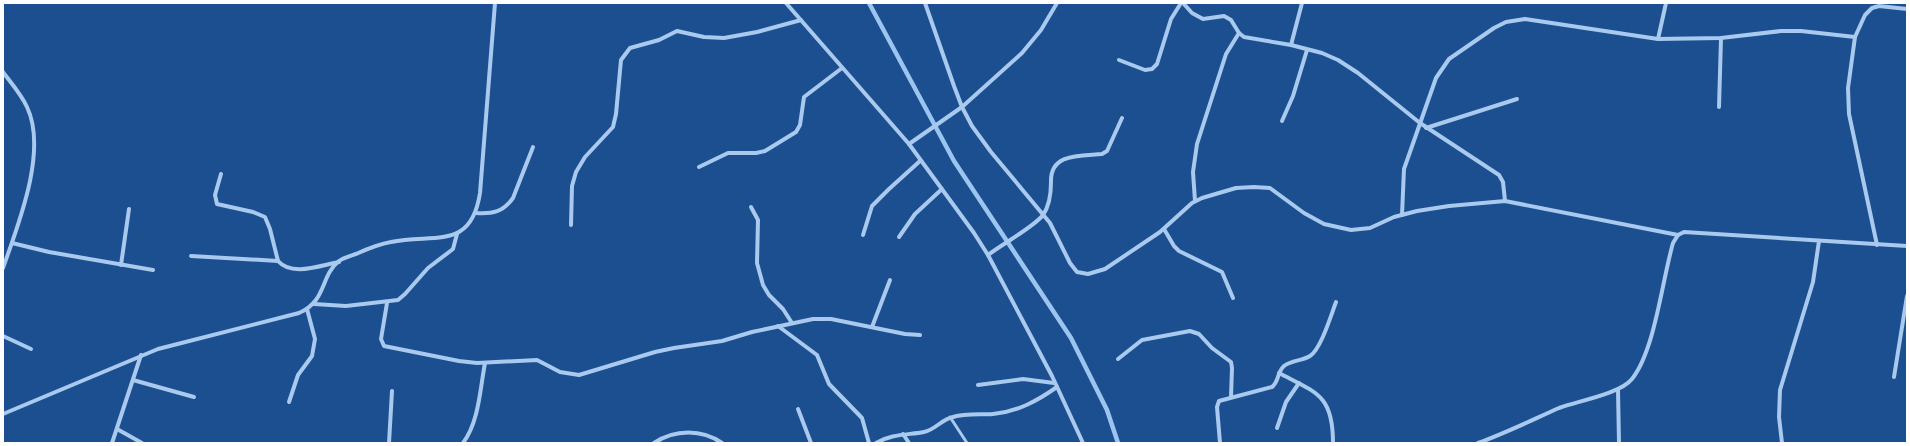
<svg xmlns="http://www.w3.org/2000/svg" width="1910" height="446" font-family="'Nunito Sans',sans-serif">
<style>
.lines{fill:none;stroke-linecap:round;stroke-linejoin:round}
.stream{stroke:#9cc4f0;stroke-width:4.5}
.lane{stroke:#a9c9ee;stroke-width:3}
.street{stroke:#a9c9ee;stroke-width:4}
</style>
<rect width="100%" height="100%" fill="#1b4f8f"/>
<g class="lines">
<!-- stream -->
<polyline class="stream" points="869,3 954,161 1071,338 1107,410 1118,443"/>
<!-- lane -->
<polyline class="lane" points="950,417 967,443"/>
<!-- street -->
<g class="street">
<polyline points="786,3 909,144 974,233 988,255 1052,376 1083,443"/>
<polyline points="925,3 954,86 962,107 972,126 991,152 1050,223 1070,263 1077,272 1088,274 1105,269 1160,232 1192,203 1202,198 1236,188 1254,187 1270,188 1304,213 1324,224 1351,230 1370,228 1394,217 1417,211 1449,206 1505,201 1678,235"/>
<polyline points="1183,3 1192,13 1203,19 1224,16 1231,20 1239,33 1244,37 1291,45 1322,53 1338,60 1358,73 1420,123 1499,175 1503,182 1505,201"/>
<polyline points="1658,39 1666,3"/>
<polyline points="1291,45 1302,3"/>
<polyline points="1119,60 1145,70 1152,69 1157,64 1171,19 1181,3"/>
<path d="M3,72C11,83 21,94 27,107C48,151 18,225 3,268"/>
<polyline points="1719,107 1721,38"/>
<polyline points="1282,121 1293,96 1307,50"/>
<polyline points="1426,128 1517,99"/>
<polyline points="909,144 962,107 1022,53 1041,30 1057,3"/>
<polyline points="699,167 728,153 756,153 765,151 796,132 800,125 804,97 842,68"/>
<path d="M221,174L215,195L217,204L253,212L265,217L270,229L278,261C292,277 321,265 339,262"/>
<polyline points="1195,201 1193,172 1197,144 1226,54 1239,33"/>
<polyline points="751,207 758,220 757,263 763,285 769,295 783,309 792,323"/>
<path d="M476,213C493,214 503,212 513,198L533,147"/>
<polyline points="1402,215 1404,169 1436,78 1449,59 1494,28 1506,22 1525,19 1658,39 1721,38 1781,31 1801,31 1855,37"/>
<polyline points="571,225 572,186 576,172 585,157 613,127 616,114 621,60 630,48 659,40 677,31 704,37 724,38 757,32 801,20"/>
<polyline points="1164,229 1174,246 1179,251 1222,272 1233,298"/>
<polyline points="863,235 872,206 889,189 920,161"/>
<polyline points="899,237 915,214 942,189"/>
<polyline points="12,243 49,252 153,270"/>
<polyline points="1877,245 1849,114 1848,88 1855,37 1865,15 1872,8 1879,6 1907,9"/>
<path d="M988,255C1002,244 1034,227 1043,215C1050,205 1051,194 1051,182C1050,153 1080,156 1102,154L1107,151L1122,118"/>
<polyline points="191,256 278,261"/>
<polyline points="121,265 129,209"/>
<polyline points="387,303 381,339 384,346 459,361 477,363 537,360 560,372 579,375 655,352 674,348 722,341 752,332 813,319 831,319 905,334 920,335"/>
<polyline points="314,304 346,306 398,300 405,294 428,268 453,249 457,234"/>
<polyline points="778,326 817,355 829,384 862,418 869,443"/>
<polyline points="872,327 890,280"/>
<polyline points="3,336 31,349"/>
<polyline points="1118,359 1142,340 1190,331 1199,334 1212,348 1231,362 1232,368 1231,397"/>
<path d="M1279,373C1317,393 1333,395 1333,443"/>
<polyline points="1894,377 1907,296"/>
<polyline points="133,380 194,397"/>
<polyline points="978,385 1023,379 1054,383"/>
<polyline points="1618,390 1619,443"/>
<polyline points="289,402 298,375 312,356 315,339 307,309"/>
<polyline points="798,409 811,443"/>
<path d="M3,414L158,349L299,313C327,301 320,276 339,261C343,258 350,256 356,254C367,249 379,244 391,242C435,233 471,251 480,193L495,3"/>
<polyline points="1277,428 1286,402 1299,383"/>
<polyline points="117,429 142,443"/>
<polyline points="903,434 909,443"/>
<polyline points="112,443 141,355"/>
<polyline points="389,443 392,391"/>
<path d="M463,443C479,422 480,389 485,363"/>
<path d="M654,443C675,429 702,429 722,443"/>
<path d="M876,443C891,434 907,435 924,432C935,430 942,419 953,417C966,413 980,415 993,414C1017,412 1037,401 1057,387"/>
<path d="M1220,443L1217,407L1219,401L1272,387C1279,382 1277,372 1284,366C1292,360 1302,361 1310,356C1321,349 1331,315 1336,302"/>
<path d="M1478,443C1506,433 1532,420 1559,408C1578,401 1620,394 1632,379C1655,350 1662,281 1673,243L1678,235L1684,232L1907,246"/>
<polyline points="1782,443 1779,417 1780,390 1813,282 1819,241"/>
</g>
</g>
<!-- border -->
<rect width="1910" height="446" fill="none" stroke="#ffffff" stroke-width="8"/>
</svg>
